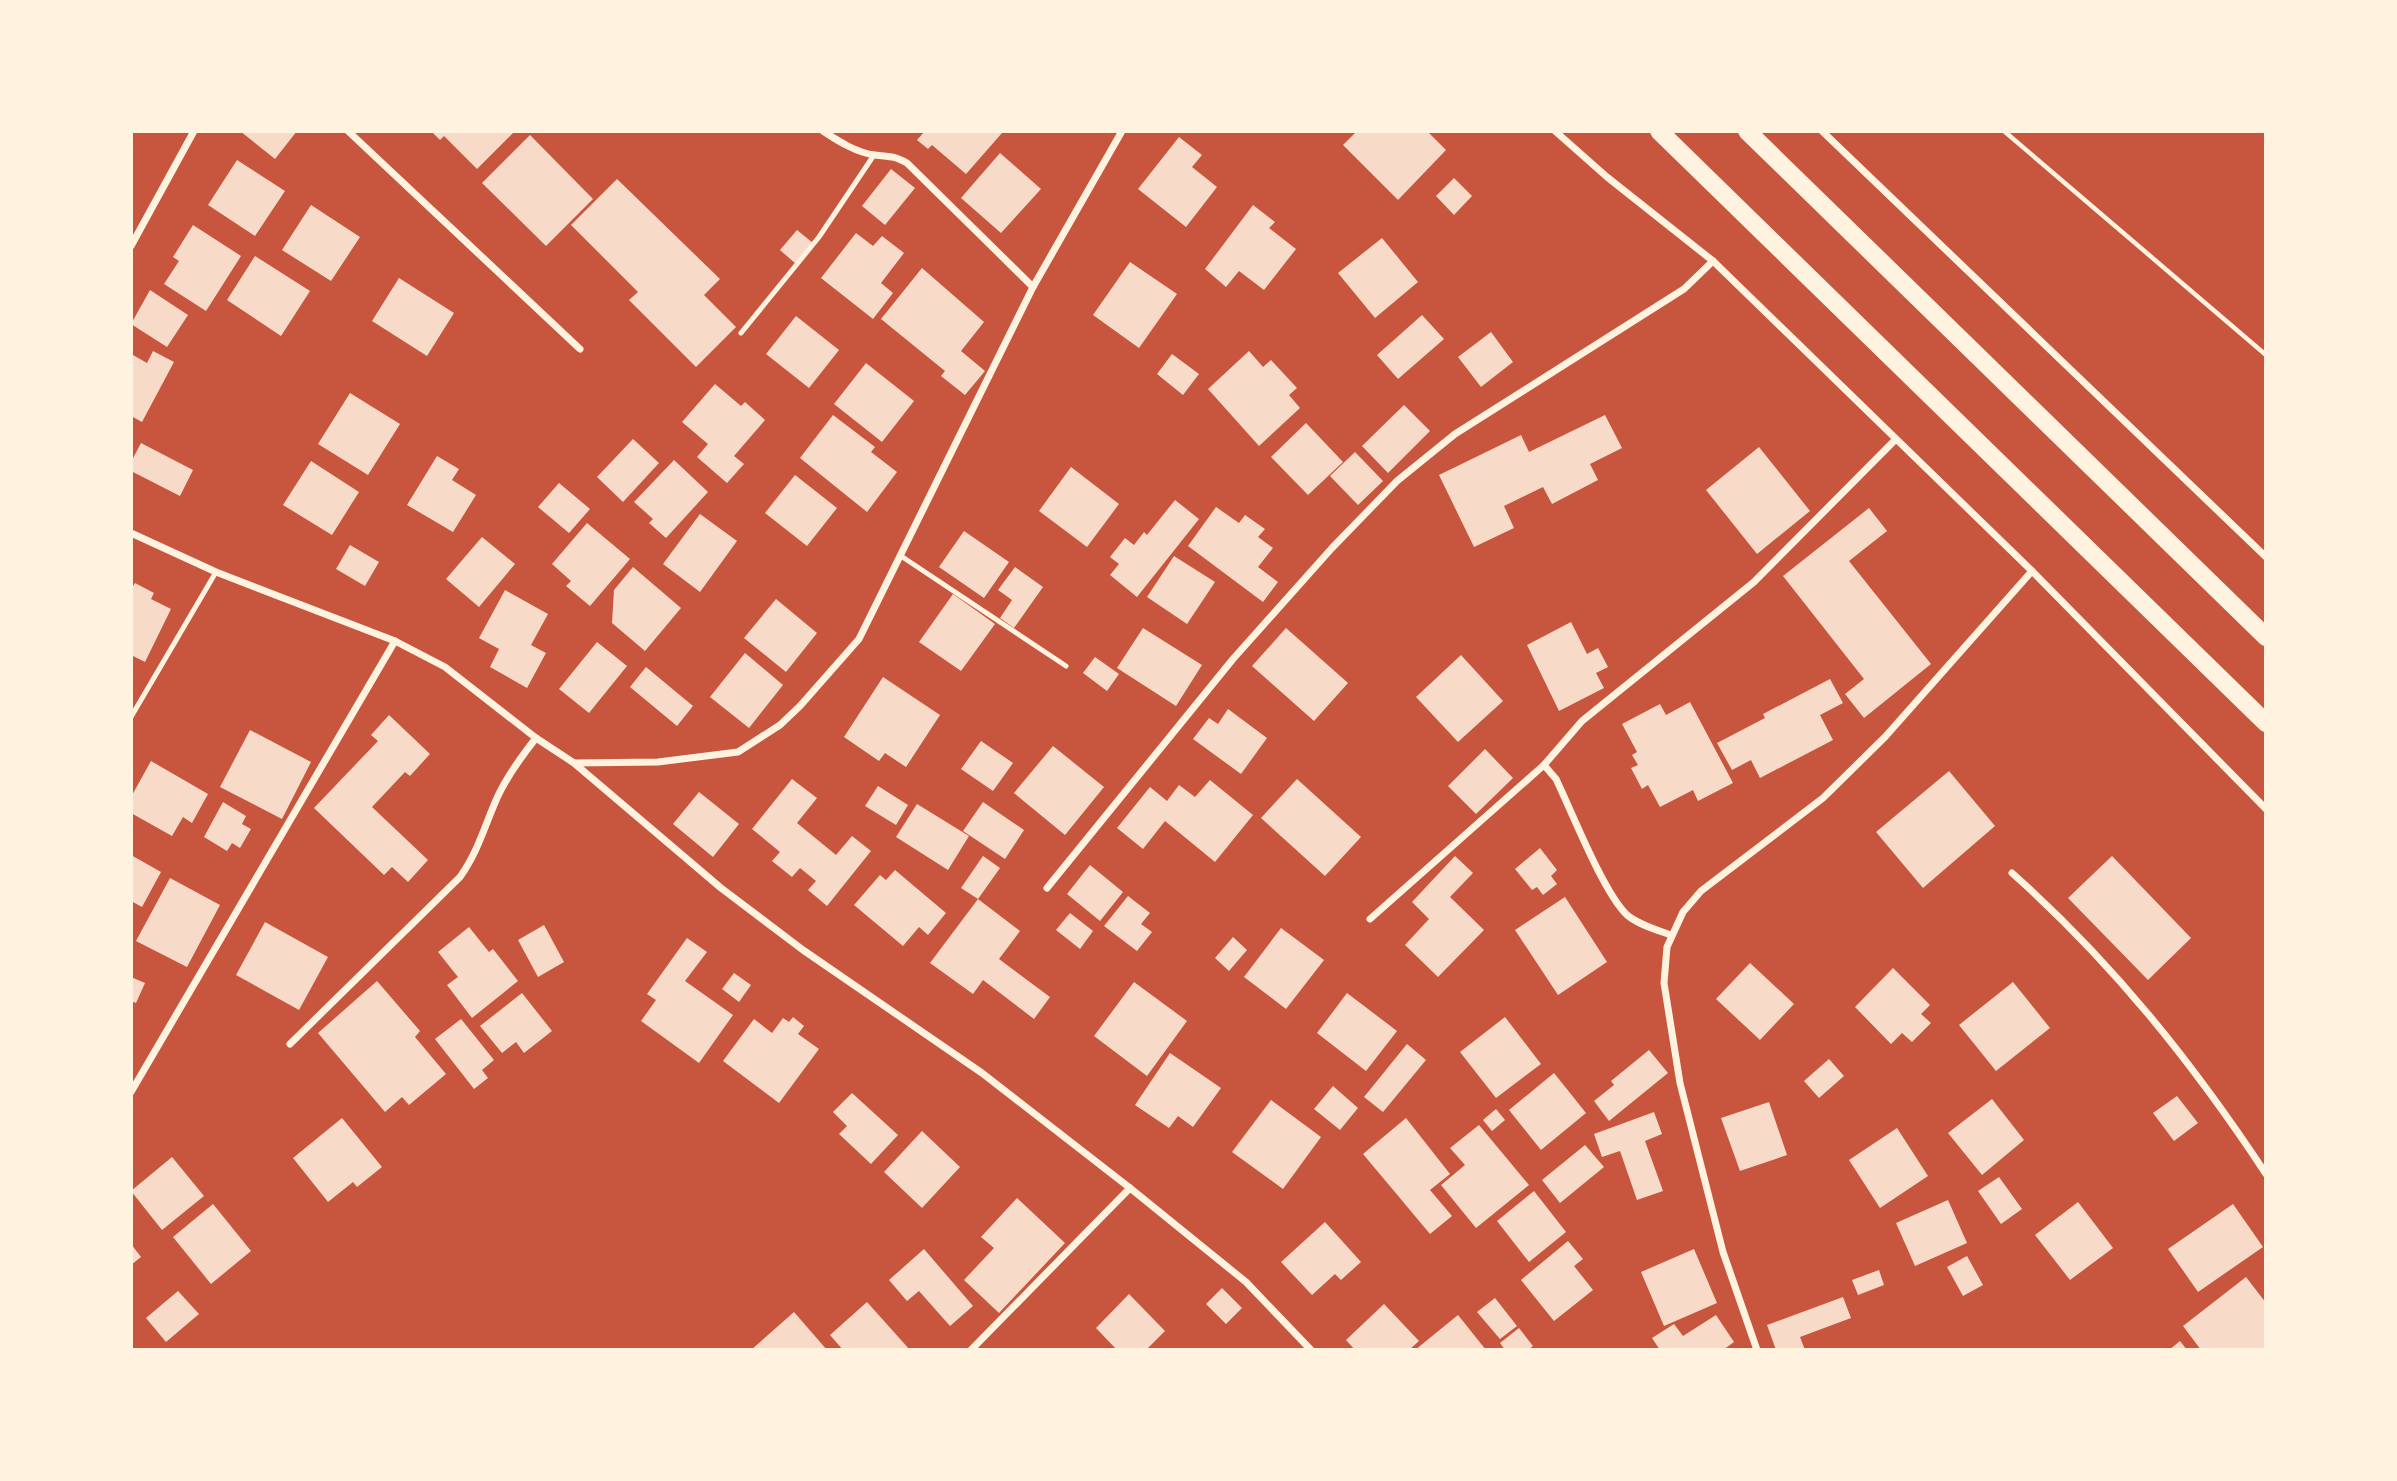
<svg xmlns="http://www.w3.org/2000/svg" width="2397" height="1481" font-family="'Public Sans',sans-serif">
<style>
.building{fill:#f7dbc8}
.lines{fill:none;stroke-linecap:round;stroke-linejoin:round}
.path{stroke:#fff3e0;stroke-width:4.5}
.service{stroke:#fff3e0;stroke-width:5}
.minor{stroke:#fff3e0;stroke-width:7}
.primary{stroke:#fff3e0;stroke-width:18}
</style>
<rect width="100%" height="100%" fill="#c8553d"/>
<!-- building -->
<g class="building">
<polygon points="240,131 297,131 275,159"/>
<polygon points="431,131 515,131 477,169 444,136 440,140"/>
<polygon points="925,131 1001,131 1002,133 966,174 932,145 928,149 917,140"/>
<polygon points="1357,131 1427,131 1446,150 1398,200 1343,145"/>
<polygon points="530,135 593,199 546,246 482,183"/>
<polygon points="1179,137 1202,155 1192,167 1217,187 1186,227 1138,189"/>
<polygon points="1000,153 1041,189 1001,233 961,198"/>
<polygon points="237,160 285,191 255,236 208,205"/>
<polygon points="891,169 915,188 885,225 862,206"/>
<polygon points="1454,178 1472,196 1454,215 1436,196"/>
<polygon points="617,179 720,279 704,295 736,327 696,367 629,300 638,292 571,225"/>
<polygon points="311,205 360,237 331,281 282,250"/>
<polygon points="1253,205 1275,222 1269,228 1296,249 1264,290 1239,271 1226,287 1205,269"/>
<polygon points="193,225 241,256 206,311 164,284 179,261 173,257"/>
<polygon points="797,230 813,243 796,264 780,250"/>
<polygon points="856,233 873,246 882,236 904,253 881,283 893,293 873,319 821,278"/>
<polygon points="1382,238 1418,282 1375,318 1338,273"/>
<polygon points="255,256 310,291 281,336 227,300"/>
<polygon points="1130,262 1177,294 1139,348 1093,315"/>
<polygon points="922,268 984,322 961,351 985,371 965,395 941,376 945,371 881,319"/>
<polygon points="399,278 454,313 427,356 372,321"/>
<polygon points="150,290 188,315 167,347 131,324"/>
<polygon points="1422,315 1444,339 1398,379 1377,355"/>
<polygon points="796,316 839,350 809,388 766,354"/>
<polygon points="1491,332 1513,362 1481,387 1458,357"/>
<polygon points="153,351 174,362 142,422 131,416 131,359 133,355 147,363"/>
<polygon points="1249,351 1263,367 1271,360 1297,388 1289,395 1300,408 1259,446 1208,389"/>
<polygon points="1172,354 1199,374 1183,395 1157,374"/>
<polygon points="866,363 914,401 882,442 834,404"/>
<polygon points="715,384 741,406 745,402 765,420 734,456 744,464 727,483 697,457 708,444 682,422"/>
<polygon points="350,393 400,424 368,475 318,444"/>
<polygon points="1404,405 1430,431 1388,473 1362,446"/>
<polygon points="833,415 875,447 871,452 897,472 867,512 800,458"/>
<polygon points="1605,415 1622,448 1590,464 1598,480 1552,504 1543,487 1504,506 1514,528 1474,547 1439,475 1521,435 1529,452"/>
<polygon points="1306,423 1343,462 1308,495 1271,457"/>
<polygon points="633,439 659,463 623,502 597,477"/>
<polygon points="141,443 193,470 180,496 131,471 131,462"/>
<polygon points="1759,447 1810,511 1757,554 1706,490"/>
<polygon points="1355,452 1383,481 1358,505 1330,476"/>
<polygon points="437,456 459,469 452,480 476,495 453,532 407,505"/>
<polygon points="674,460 708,492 666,538 649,523 653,519 634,502"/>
<polygon points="311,461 359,492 332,535 283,505"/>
<polygon points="1071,467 1119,504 1087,547 1039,511"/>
<polygon points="795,475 837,508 807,546 765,513"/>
<polygon points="559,483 590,509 569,533 538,507"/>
<polygon points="1175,500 1199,519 1137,597 1110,575 1119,564 1110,557 1125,538 1134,545 1144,532 1147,535"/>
<polygon points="1216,507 1239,523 1245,515 1265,529 1258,537 1273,548 1258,567 1278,582 1263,602 1188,546"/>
<polygon points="1869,508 1887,531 1849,561 1931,664 1864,718 1845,694 1864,679 1783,576"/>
<polygon points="700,514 737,541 700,592 663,564"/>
<polygon points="587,523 630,559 590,606 566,586 571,581 552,564"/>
<polygon points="964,531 1009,562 984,598 939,567"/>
<polygon points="482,537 515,564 479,607 446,579"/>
<polygon points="350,545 379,562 365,586 336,569"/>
<polygon points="1174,556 1215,582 1187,624 1147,597"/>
<polygon points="633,567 681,608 645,651 612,623 614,590"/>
<polygon points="1015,567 1043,587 1014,628 1000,618 1012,600 998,590"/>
<polygon points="135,583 154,593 151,599 171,609 145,662 131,655 131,589"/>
<polygon points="505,590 548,614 531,645 546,653 527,688 490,667 499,649 479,638"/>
<polygon points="953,594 995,624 961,671 919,642"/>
<polygon points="776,599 817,633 786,672 744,638"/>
<polygon points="1571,622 1587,654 1598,648 1608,667 1596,673 1604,688 1559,711 1527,645"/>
<polygon points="1143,628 1202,665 1176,706 1117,668"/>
<polygon points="1286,628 1348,683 1314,721 1252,666"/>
<polygon points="597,642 627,666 589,713 559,689"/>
<polygon points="745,653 783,685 749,728 710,697"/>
<polygon points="1461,655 1503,701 1458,742 1416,697"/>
<polygon points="1095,657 1119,674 1107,691 1083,673"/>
<polygon points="646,667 693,706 677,726 630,687"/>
<polygon points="883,677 940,715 906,767 885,753 879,761 844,737"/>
<polygon points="1830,679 1843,703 1820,715 1833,740 1760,778 1751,760 1732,770 1717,743 1765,718 1763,714"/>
<polygon points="1690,702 1733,783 1698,801 1693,790 1660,807 1648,785 1642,789 1631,768 1638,765 1632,755 1637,752 1622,724 1660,704 1666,715"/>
<polygon points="1228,709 1267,738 1241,774 1193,739 1209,718 1218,724"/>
<polygon points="389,715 430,754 410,776 405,772 372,807 428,860 408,882 392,867 384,875 314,808 378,741 371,735"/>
<polygon points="250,730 311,762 282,819 220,787"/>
<polygon points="981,741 1013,763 993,791 961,769"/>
<polygon points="1053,746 1104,787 1065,835 1014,793"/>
<polygon points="1485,749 1513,778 1476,814 1448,786"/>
<polygon points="151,761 208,794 192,823 183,817 172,836 131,813 131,797"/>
<polygon points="1949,771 1995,826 1923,888 1876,832"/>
<polygon points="792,779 817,798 797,823 836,855 852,836 871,851 827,906 808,890 816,881 800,868 792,877 772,861 780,852 752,829"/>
<polygon points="1297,779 1361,837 1325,876 1261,818"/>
<polygon points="1210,780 1253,815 1215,862 1165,821 1143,849 1117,828 1150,787 1167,801 1179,785 1195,797"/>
<polygon points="878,786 908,805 896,825 865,806"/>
<polygon points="699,792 739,824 713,857 673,824"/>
<polygon points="223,802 246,816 242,824 251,829 240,848 232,843 227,851 204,837"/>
<polygon points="983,802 1024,830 1005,859 963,831"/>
<polygon points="917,804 969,836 948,870 896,837"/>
<polygon points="1540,848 1557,870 1551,876 1557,884 1543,895 1537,887 1532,890 1515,869"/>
<polygon points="131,855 161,872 142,907 131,901"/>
<polygon points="983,856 1000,868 978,899 961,888"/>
<polygon points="1455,856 1473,873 1450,897 1484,930 1438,977 1405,945 1429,919 1412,902"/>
<polygon points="2112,856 2191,938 2148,980 2068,898"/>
<polygon points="1090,865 1123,892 1100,921 1067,894"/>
<polygon points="895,870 946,913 928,935 919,927 903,946 854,905 880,875 886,880"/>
<polygon points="170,878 220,905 187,967 136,941"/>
<polygon points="1128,896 1150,913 1141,924 1152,932 1137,951 1104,926"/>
<polygon points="1565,897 1607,962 1558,995 1515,930"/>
<polygon points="978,899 1020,931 999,959 1050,997 1034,1019 983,980 973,994 930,963"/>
<polygon points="1070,913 1093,931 1080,949 1056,930"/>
<polygon points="265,922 328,957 299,1010 236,975"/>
<polygon points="544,925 564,962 538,977 518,940"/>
<polygon points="469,927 489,952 493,949 518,981 472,1018 447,985 458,977 438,952"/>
<polygon points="1281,928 1324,960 1286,1009 1244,977"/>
<polygon points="1233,937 1247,950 1229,971 1215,958"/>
<polygon points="687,938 707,952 685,981 733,1015 699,1063 641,1021 656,1000 647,994"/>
<polygon points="1750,963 1794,1004 1760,1040 1716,999"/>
<polygon points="1893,968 1930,1005 1921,1014 1931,1023 1912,1042 1902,1033 1891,1044 1855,1007"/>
<polygon points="734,973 751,985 739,1002 722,989"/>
<polygon points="131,977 145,983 136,1003 131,1001"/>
<polygon points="377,981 420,1031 415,1037 446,1074 409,1105 402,1097 385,1112 318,1033"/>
<polygon points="1134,982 1187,1021 1147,1076 1094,1036"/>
<polygon points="2013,982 2050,1028 1996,1071 1959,1025"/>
<polygon points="522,993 552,1031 524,1053 516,1042 502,1053 480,1026"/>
<polygon points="1347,993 1397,1031 1366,1071 1317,1033"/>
<polygon points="793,1017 804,1026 798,1034 819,1049 779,1103 723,1061 754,1019 772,1033 783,1018 789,1022"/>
<polygon points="1505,1017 1541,1064 1496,1098 1460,1052"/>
<polygon points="461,1019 494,1060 482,1070 488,1078 474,1089 435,1039"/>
<polygon points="1407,1044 1426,1060 1383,1112 1364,1097"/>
<polygon points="1649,1050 1668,1073 1609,1121 1594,1101 1614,1085 1611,1081"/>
<polygon points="1170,1053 1221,1088 1193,1127 1178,1116 1169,1128 1135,1105"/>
<polygon points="1829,1059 1844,1076 1819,1098 1804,1081"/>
<polygon points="1554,1073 1586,1113 1541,1150 1509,1110"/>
<polygon points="1333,1086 1358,1108 1340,1130 1314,1109"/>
<polygon points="852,1093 898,1135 871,1164 839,1134 847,1126 833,1112"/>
<polygon points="2177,1096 2198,1123 2174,1141 2153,1113"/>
<polygon points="1992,1099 2024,1140 1982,1175 1948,1133"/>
<polygon points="1271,1100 1321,1137 1283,1189 1232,1152"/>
<polygon points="1769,1102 1787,1155 1740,1171 1721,1118"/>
<polygon points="1496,1109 1505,1120 1492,1131 1483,1120"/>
<polygon points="1654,1112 1662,1134 1645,1141 1663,1191 1637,1200 1620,1151 1602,1157 1594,1134"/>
<polygon points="342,1118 382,1167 357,1187 353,1182 328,1202 293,1158"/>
<polygon points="1406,1118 1450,1174 1430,1190 1452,1216 1430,1234 1363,1154"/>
<polygon points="1479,1125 1529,1185 1476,1228 1441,1185 1465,1165 1450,1148"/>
<polygon points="1897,1128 1928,1176 1880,1208 1849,1160"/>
<polygon points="922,1131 960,1167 922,1208 884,1172"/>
<polygon points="1585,1145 1604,1167 1560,1203 1542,1180"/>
<polygon points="172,1157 204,1196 162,1230 131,1191"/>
<polygon points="1999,1177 2022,1209 2001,1224 1978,1191"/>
<polygon points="1534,1191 1566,1232 1529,1262 1497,1221"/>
<polygon points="1017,1198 1065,1243 999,1313 964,1280 994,1248 981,1237"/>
<polygon points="1948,1200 1967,1243 1915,1266 1896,1223"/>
<polygon points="2078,1202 2113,1248 2070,1280 2035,1235"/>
<polygon points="213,1204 251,1251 211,1284 173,1237"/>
<polygon points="2233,1204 2263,1247 2198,1292 2168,1249"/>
<polygon points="1325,1222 1361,1262 1341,1280 1335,1274 1312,1295 1281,1262"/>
<polygon points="1568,1241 1583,1259 1574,1266 1593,1290 1554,1321 1521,1280"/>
<polygon points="131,1244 141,1257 131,1265"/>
<polygon points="924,1249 973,1306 950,1326 919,1291 907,1301 889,1280"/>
<polygon points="1694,1249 1717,1303 1664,1326 1641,1272"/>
<polygon points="1967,1256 1983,1285 1963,1296 1947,1267"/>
<polygon points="1879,1270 1884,1285 1858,1295 1852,1280"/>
<polygon points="2246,1277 2266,1303 2266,1350 2201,1350 2183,1326"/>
<polygon points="1222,1288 1242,1308 1226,1324 1206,1304"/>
<polygon points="178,1291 199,1314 166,1342 146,1318"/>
<polygon points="1129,1294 1165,1331 1146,1350 1117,1350 1096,1328"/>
<polygon points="1843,1297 1851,1318 1800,1337 1805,1350 1776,1350 1767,1325"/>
<polygon points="1495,1298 1517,1326 1500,1339 1477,1312"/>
<polygon points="867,1302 910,1350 843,1350 830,1335"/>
<polygon points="1384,1304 1419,1341 1409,1350 1355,1350 1346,1340"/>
<polygon points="794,1312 827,1350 751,1350"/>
<polygon points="1458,1315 1486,1350 1415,1350"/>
<polygon points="1716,1315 1734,1342 1723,1350 1660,1350 1652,1338 1674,1324 1683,1336"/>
<polygon points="1519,1328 1533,1346 1528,1350 1505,1350 1500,1343"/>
<polygon points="2180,1341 2187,1350 2169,1350"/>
</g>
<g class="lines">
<!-- path -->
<polyline class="path" points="2004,131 2266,355"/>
<!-- service -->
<g class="service">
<polyline points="741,333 819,237 874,155"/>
<polyline points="901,556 1066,666"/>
<polyline points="131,717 216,572"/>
</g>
<!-- minor -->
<g class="minor">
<polyline points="348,131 580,349"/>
<path d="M823,131C838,141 857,153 875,155C890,157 892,155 907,163L1033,287"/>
<polyline points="1555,131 1607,177 1713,261 2032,571 2266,809"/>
<polyline points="1822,131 2266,557"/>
<polyline points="131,246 194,131"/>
<polyline points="131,533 216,572 395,641 445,667 536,738 574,763 721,888 803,950 982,1073 1130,1188 1246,1282 1311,1350"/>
<polyline points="575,763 658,762 738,752 780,725 800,706 859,639 1033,287 1122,131"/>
<path d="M1544,765L1556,779C1572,812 1603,892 1627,915C1639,925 1657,930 1671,935"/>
<path d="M2012,873C2112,962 2192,1062 2266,1174"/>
<polyline points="1047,888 1233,659 1332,548 1397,481 1455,434 1684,289 1713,261"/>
<polyline points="1370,919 1544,765 1582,721 1754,582 1895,440"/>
<path d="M290,1044L460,877C478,852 485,825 497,798C507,776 521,757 536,738"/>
<polyline points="131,1092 395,641"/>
<polyline points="971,1350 1130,1188"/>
<polyline points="1757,1350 1723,1252 1680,1083 1664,983 1667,947 1683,912 1701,891 1823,798 1885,737 2032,571"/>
</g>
<!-- primary -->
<g class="primary">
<polyline points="1659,131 2266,723"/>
<polyline points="1747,131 2266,637"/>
</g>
</g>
<!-- border -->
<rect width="2397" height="1481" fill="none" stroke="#fff3e0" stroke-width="266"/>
</svg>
